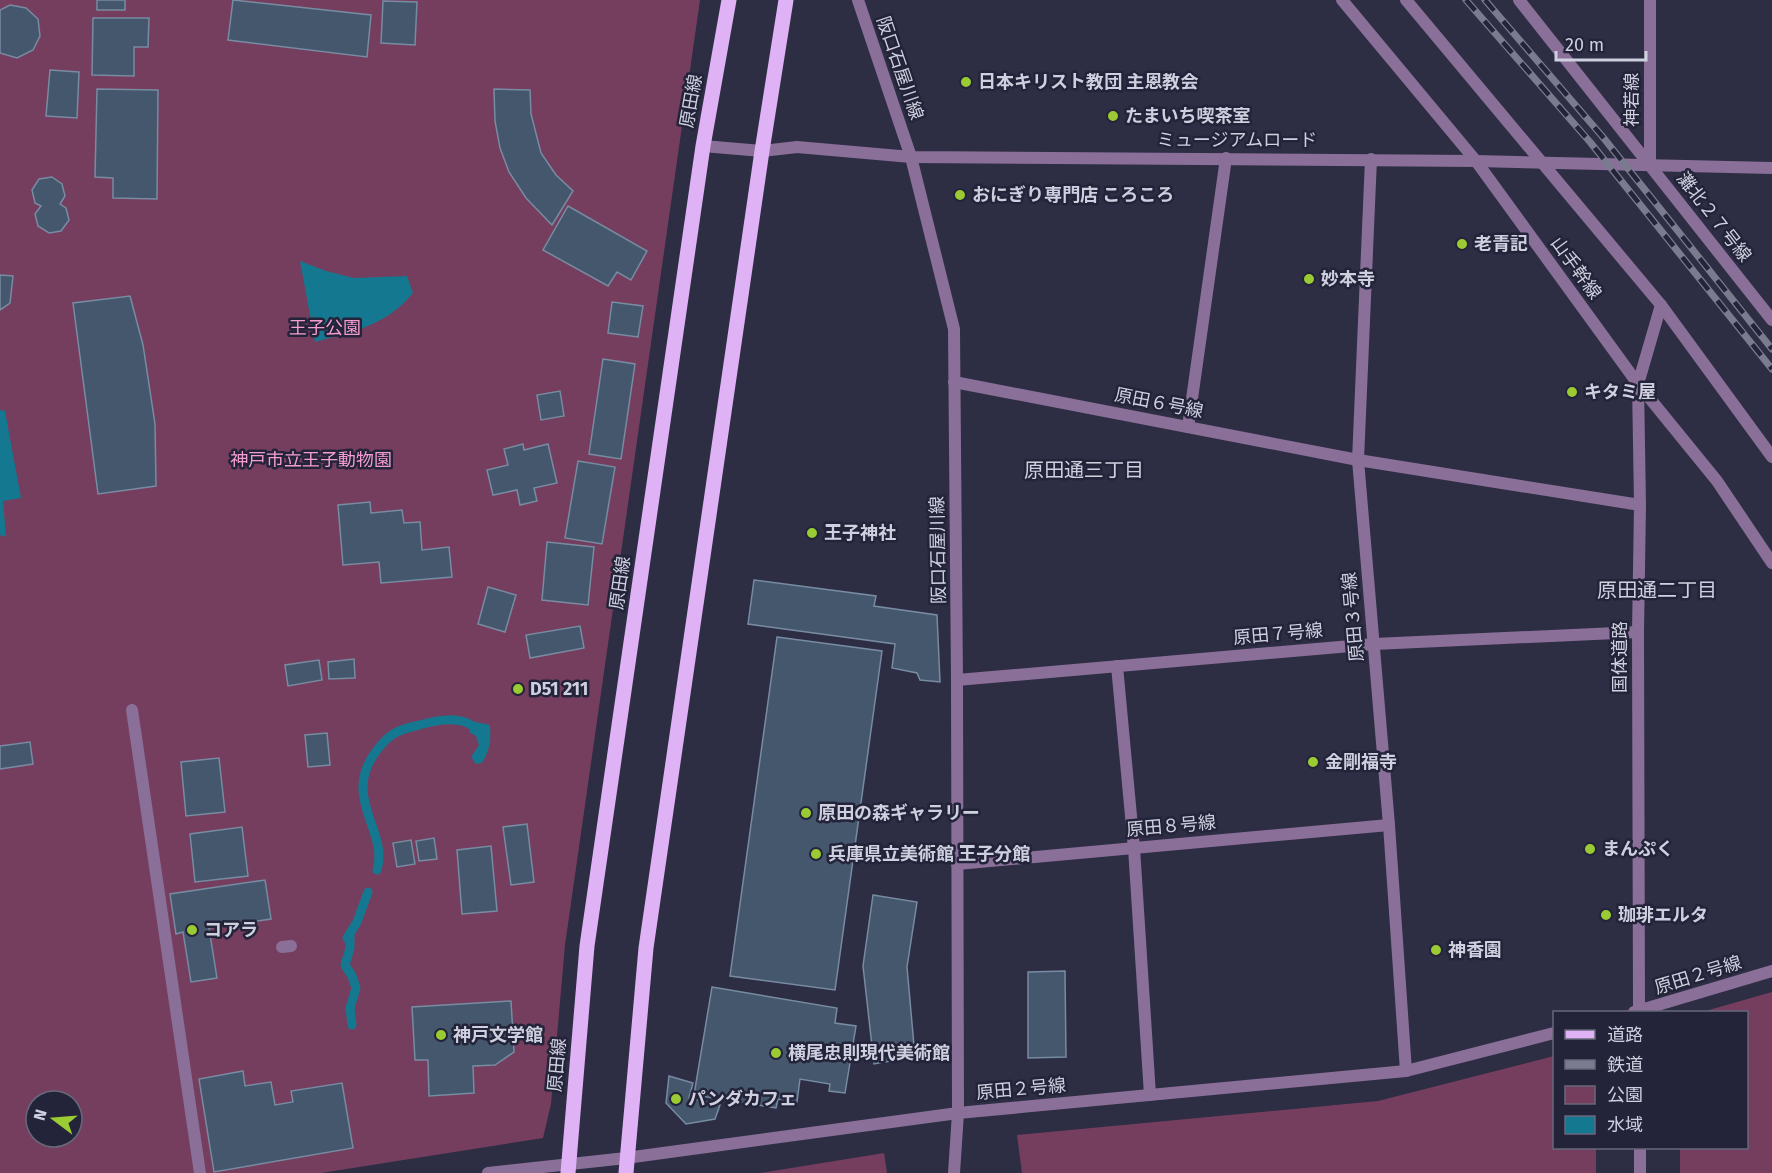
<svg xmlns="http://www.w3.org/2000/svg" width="1772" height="1173" font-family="'Fira Sans','Noto Sans JP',sans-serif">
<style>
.green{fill:#763e5e;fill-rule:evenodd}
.water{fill:#147890}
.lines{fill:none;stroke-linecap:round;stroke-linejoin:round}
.stream{stroke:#147890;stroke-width:9}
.building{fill:#45576c;stroke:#778ba2;stroke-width:1.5}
.service{stroke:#8a6f98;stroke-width:12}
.pedestrian{stroke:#8a6f98;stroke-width:12}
.minor{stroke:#8a6f98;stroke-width:12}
.tertiary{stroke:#8a6f98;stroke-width:12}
.primary{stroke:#dfb2f5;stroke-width:15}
.rail-casing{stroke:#7a7b8e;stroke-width:7}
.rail{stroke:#23233a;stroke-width:4.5;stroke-dasharray:14;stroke-linecap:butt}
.poi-dot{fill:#9bcb33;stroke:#23233a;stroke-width:2}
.labels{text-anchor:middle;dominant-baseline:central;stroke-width:5;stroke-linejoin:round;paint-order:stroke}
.street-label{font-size:18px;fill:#cfd0df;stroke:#23233a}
.poi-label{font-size:18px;font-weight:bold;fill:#cfd0df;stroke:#23233a;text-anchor:start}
.park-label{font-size:18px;fill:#f69dcf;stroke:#23233a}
.neighbourhood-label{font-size:20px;fill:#cfd0df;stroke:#23233a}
</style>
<rect width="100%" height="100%" fill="#2d2d44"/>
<!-- green -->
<g class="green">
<path d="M0,0H700L565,945L551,1104L543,1138L321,1173H0ZM36,1101H72V1137H36Z"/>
<polygon points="1772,992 1772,1173 1680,1173 1680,1148 1746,1148 1746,1012 1702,1012"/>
<polygon points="1554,1056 1554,1148 1596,1148 1596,1173 1022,1173 1017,1135 1378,1101"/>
<polygon points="884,1153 887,1173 760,1173"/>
</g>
<!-- water -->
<g class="water">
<path d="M300,261L326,271L354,278L407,276L413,293C386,326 354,331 315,342Z"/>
<polygon points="0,410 5,411 21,498 3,501 6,537 0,535"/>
<path d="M476,722L490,725C491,740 490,750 482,763L476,764L471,757L479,745L476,736L469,732Z"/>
</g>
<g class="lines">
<!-- stream -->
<g class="stream">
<path d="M377,870C389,830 340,798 377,750C390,733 398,730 419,725C437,720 458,716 473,726"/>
<polyline points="350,935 350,948 345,965 352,976 356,988 350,1008 352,1025"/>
<polyline points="347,938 357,922 368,892"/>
</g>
</g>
<!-- building -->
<g class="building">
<rect x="97" y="0" width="28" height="10"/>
<polygon points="233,0 371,15 367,57 228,40"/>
<polygon points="383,1 417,2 415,45 381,43"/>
<polygon points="10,5 26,8 38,19 40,36 33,50 17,58 0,53 0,10"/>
<polygon points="93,18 149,18 148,47 134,47 134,76 92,75"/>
<polygon points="50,70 79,72 77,118 46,116"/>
<polygon points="97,89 158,90 157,199 113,198 113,178 95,177"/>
<polygon points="494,89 530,90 531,114 541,153 556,175 573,191 552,225 526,198 509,172 500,148 495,121"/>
<polygon points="52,177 62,184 65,196 60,204 66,208 69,220 61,231 49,233 38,226 35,214 41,206 35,203 32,190 39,179"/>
<polygon points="568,206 647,251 631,280 617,272 608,286 543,250"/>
<polygon points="0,275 13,276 10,303 0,310"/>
<polygon points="130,296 143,345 155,424 156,486 98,494 73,303"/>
<polygon points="612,302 643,306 638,337 608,333"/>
<polygon points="603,359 635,364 621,459 589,454"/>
<polygon points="560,391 564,416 541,420 537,395"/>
<polygon points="523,444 524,450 548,444 557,483 534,488 537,501 520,505 517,490 493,495 487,470 508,465 504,449"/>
<polygon points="578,461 615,467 602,544 565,538"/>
<polygon points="370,502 371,513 402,510 404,523 420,522 422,550 449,547 452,577 381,583 379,562 343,565 338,505"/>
<polygon points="547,542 594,547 588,605 542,600"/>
<polygon points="754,580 876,596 874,606 937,615 940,682 920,680 917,673 892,668 895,644 748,624"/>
<polygon points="488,587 516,595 505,632 478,624"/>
<polygon points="580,626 584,648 530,658 526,635"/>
<polygon points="777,637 882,651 835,990 730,976"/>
<polygon points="354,659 355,678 329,679 328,662"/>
<polygon points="319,660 322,680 288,686 285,665"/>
<polygon points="327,733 330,765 308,767 305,735"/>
<polygon points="30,742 33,764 0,769 0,746"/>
<polygon points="219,758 225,812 186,816 181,762"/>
<polygon points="527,824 534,882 511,885 503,827"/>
<polygon points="242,827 248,876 195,882 190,834"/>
<polygon points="434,838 437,859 419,861 416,841"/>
<polygon points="411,840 415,864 397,867 393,843"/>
<polygon points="491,846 497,911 462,914 457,850"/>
<polygon points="265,880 271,919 209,928 217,978 191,982 183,932 176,934 170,894"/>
<polygon points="873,895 917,902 907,967 915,1057 874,1064 863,966"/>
<polygon points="1065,971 1066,1057 1028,1058 1028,972"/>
<polygon points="712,987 837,1008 835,1023 856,1026 845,1093 829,1091 830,1084 800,1079 797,1102 778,1099 776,1108 694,1095"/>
<polygon points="511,1001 514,1052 495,1065 473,1066 474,1093 429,1096 428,1060 415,1060 412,1007"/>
<polygon points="243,1071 245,1086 271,1082 275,1105 293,1102 291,1091 342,1083 353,1148 214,1172 199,1079"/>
<polygon points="669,1076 693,1083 689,1098 720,1105 715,1119 686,1124 666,1103"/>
</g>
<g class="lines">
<!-- service -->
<g class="service">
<polyline points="1358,460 1371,159"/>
<polyline points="132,710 200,1173"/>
</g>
<!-- pedestrian -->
<polyline class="pedestrian" points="282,947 291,946"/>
<!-- minor -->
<g class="minor">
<polyline points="858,0 911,157 954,329 957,680 958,1113 954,1173"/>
<polyline points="1519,0 1772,320"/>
<polyline points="703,146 762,151 797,147 911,157 1476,161"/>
<polyline points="954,382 1358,460 1640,505"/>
<polyline points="1188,427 1226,158"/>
<polyline points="1358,460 1389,825 1406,1071"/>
<polyline points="1117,666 1134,848 1150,1095"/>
<polyline points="957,680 1374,644 1638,632"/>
<polyline points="957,864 1389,825"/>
</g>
<!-- tertiary -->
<g class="tertiary">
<polyline points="1342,0 1476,161 1638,384 1717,481 1772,563"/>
<polyline points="1406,0 1661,305 1772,457"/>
<polyline points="1650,0 1650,164"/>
<polyline points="1476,161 1772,168"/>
<polyline points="1634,1012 1772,971"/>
<polyline points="1639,1012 1638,632 1640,505 1638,384 1661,305"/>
<polyline points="1640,1148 1640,1173"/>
<polyline points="488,1173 626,1158 958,1113 1406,1071 1554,1033"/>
</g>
<!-- primary -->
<g class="primary">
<polyline points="568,1173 587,946 703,146 729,0"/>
<polyline points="626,1173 646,948 762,151 786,0"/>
</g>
<!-- rail casing -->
<g class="rail-casing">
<g id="rail">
<polyline points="1466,0 1590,142 1772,369"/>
<polyline points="1485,0 1602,136 1772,349"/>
</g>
</g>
<!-- rail -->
<use href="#rail" class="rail"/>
</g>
<!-- markers -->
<g class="poi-dot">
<circle cx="966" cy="82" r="6"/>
<circle cx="1113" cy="116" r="6"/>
<circle cx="960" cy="195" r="6"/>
<circle cx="1462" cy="244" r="6"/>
<circle cx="1309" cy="279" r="6"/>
<circle cx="1572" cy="392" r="6"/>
<circle cx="812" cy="533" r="6"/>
<circle cx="518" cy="689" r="6"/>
<circle cx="1313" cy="762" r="6"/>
<circle cx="806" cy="813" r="6"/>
<circle cx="1590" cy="849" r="6"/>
<circle cx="816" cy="854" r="6"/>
<circle cx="1606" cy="915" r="6"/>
<circle cx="192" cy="930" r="6"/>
<circle cx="1436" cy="950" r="6"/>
<circle cx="441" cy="1035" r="6"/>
<circle cx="776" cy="1053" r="6"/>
<circle cx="676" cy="1099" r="6"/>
</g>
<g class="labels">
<!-- street labels -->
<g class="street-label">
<text transform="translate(900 68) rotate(71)">阪口石屋川線</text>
<text transform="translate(1632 100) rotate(-90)">神若線</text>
<text transform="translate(691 101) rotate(-80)">原田線</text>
<text x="1237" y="140">ミュージアムロード</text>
<text transform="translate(1714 217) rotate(52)">灘北２７号線</text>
<text transform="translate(1576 268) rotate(54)">山手幹線</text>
<text transform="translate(1159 403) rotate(11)">原田６号線</text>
<text transform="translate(938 550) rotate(-91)">阪口石屋川線</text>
<text transform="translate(620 583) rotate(-82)">原田線</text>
<text transform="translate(1353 617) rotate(-95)">原田３号線</text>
<text transform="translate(1278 634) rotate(-5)">原田７号線</text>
<text transform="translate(1620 657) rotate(-90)">国体道路</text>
<text transform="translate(1171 826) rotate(-5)">原田８号線</text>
<text transform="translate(1698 975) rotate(-17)">原田２号線</text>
<text transform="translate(557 1065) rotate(-85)">原田線</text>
<text transform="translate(1021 1089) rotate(-5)">原田２号線</text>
</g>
<!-- poi labels -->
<g class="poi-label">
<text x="978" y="82">日本キリスト教団 主恩教会</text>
<text x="1125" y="116">たまいち喫茶室</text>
<text x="972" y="195">おにぎり専門店 ころころ</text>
<text x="1474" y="244">老青記</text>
<text x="1321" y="279">妙本寺</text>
<text x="1584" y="392">キタミ屋</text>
<text x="824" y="533">王子神社</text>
<text x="530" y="689">D51 211</text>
<text x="1325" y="762">金剛福寺</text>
<text x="818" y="813">原田の森ギャラリー</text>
<text x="1602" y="849">まんぷく</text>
<text x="828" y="854">兵庫県立美術館 王子分館</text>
<text x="1618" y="915">珈琲エルタ</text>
<text x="204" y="930">コアラ</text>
<text x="1448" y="950">神香園</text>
<text x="453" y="1035">神戸文学館</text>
<text x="788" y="1053">横尾忠則現代美術館</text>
<text x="688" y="1099">パンダカフェ</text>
</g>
<!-- park labels -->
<g class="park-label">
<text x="325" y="328">王子公園</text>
<text x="311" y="460">神戸市立王子動物園</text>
</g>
<!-- neighbourhood labels -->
<g class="neighbourhood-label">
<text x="1084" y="470">原田通三丁目</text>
<text x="1657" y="590">原田通二丁目</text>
</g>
</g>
<!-- legend -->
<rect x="1553" y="1011" width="195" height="138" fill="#23233a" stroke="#68687c" stroke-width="1.5"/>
<rect x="1565" y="1030" width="30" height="9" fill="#dfb2f5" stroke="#68687c" stroke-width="1.5"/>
<text x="1607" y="1041" font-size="18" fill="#cfd0df">道路</text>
<rect x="1565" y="1060" width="30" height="9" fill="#7a7b8e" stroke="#68687c" stroke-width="1.5"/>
<text x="1607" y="1071" font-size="18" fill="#cfd0df">鉄道</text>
<rect x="1565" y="1086" width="30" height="18" fill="#763e5e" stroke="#68687c" stroke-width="1.5"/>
<text x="1607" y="1101" font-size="18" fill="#cfd0df">公園</text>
<rect x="1565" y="1116" width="30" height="18" fill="#147890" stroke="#68687c" stroke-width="1.5"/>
<text x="1607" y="1131" font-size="18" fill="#cfd0df">水域</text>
<!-- north arrow -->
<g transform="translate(54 1119) rotate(286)"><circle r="28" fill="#23233a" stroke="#68687c" stroke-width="1.5"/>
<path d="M0-4.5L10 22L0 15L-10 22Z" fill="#9bcb33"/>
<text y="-9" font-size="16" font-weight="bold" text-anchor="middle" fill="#cfd0df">N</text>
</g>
<!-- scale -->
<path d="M1556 51v9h90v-9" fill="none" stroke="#cfd0df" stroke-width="3"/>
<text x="1565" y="51" font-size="18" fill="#cfd0df" stroke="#23233a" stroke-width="4.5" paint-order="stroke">20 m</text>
</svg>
